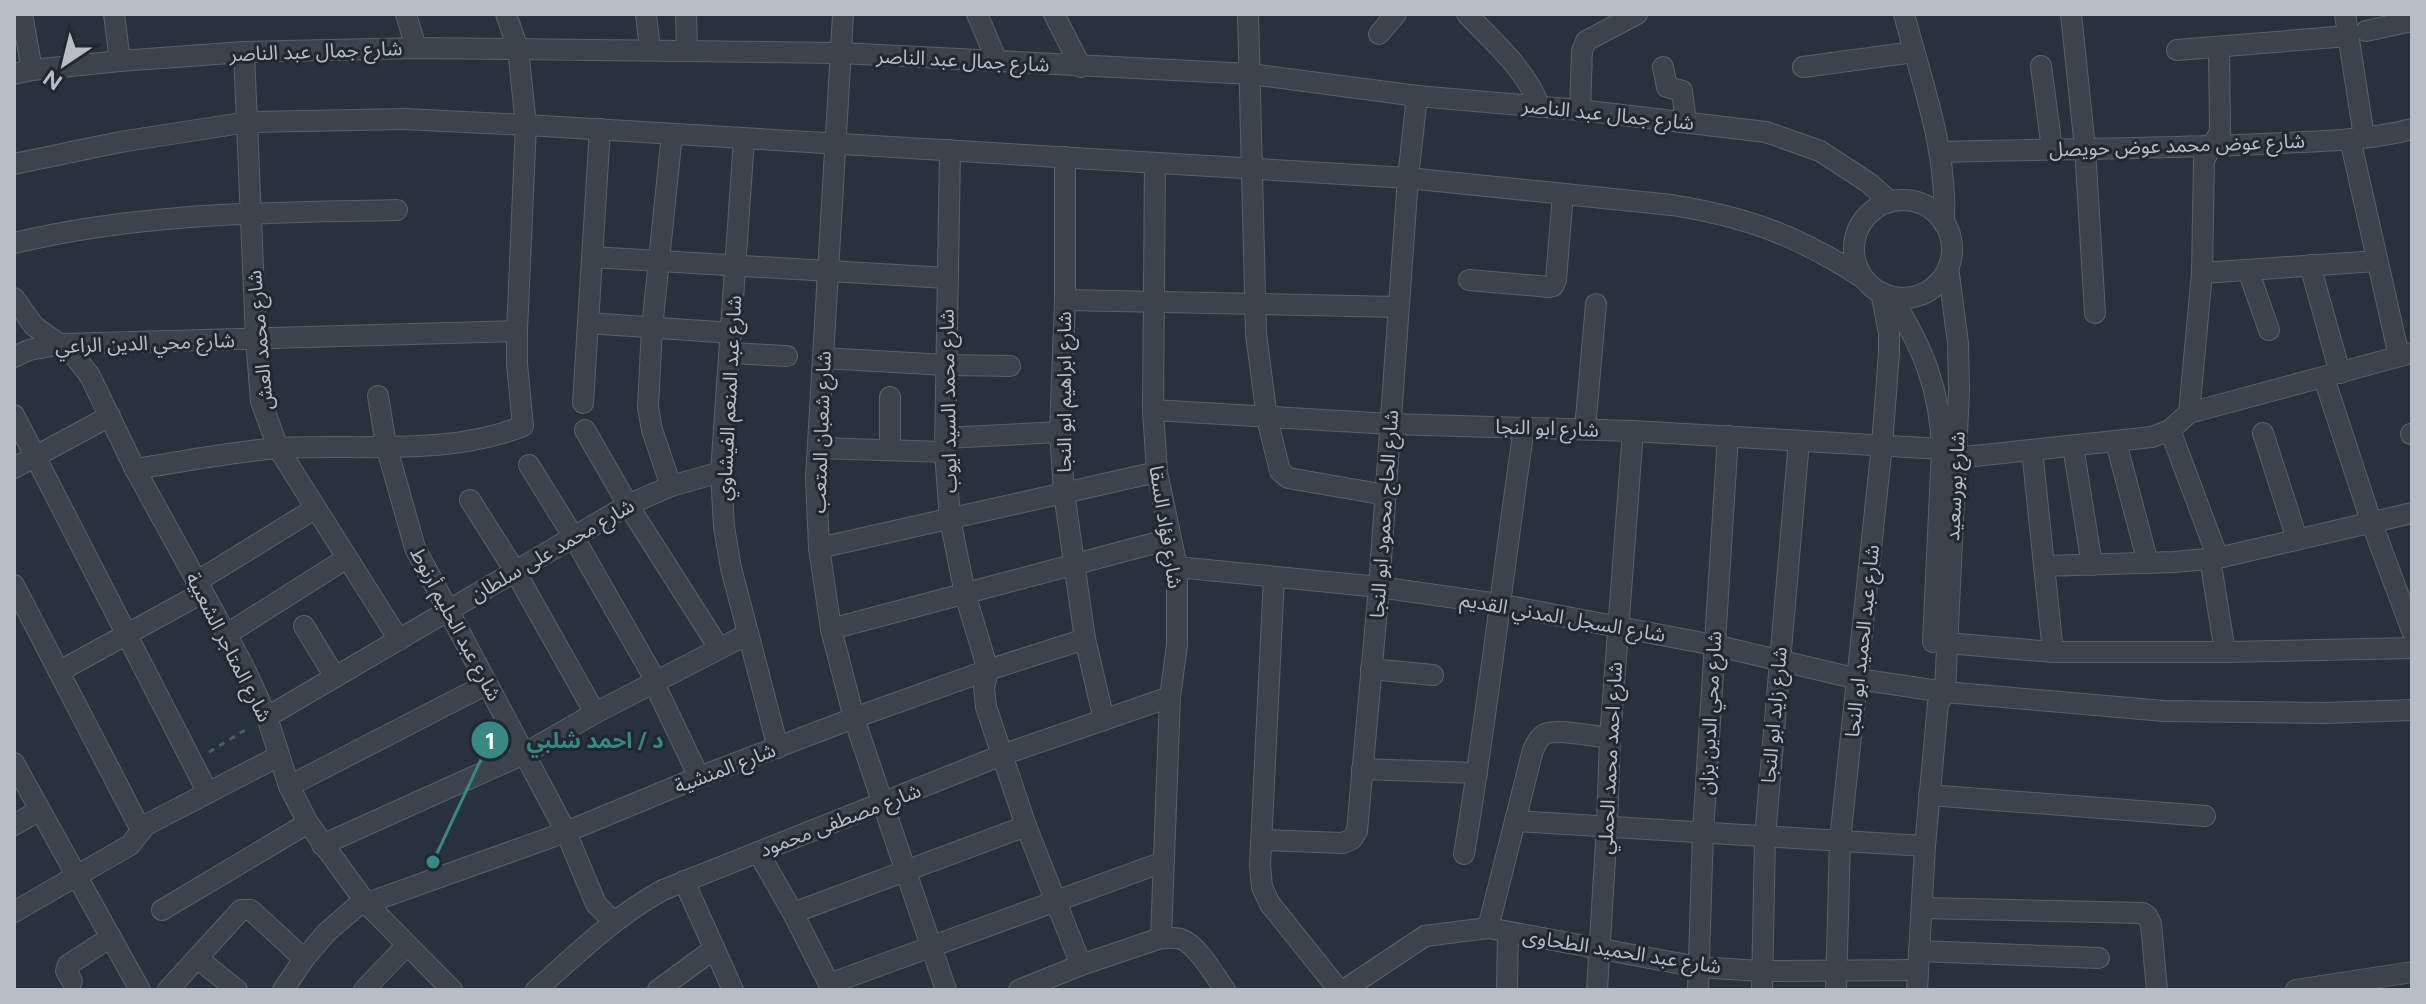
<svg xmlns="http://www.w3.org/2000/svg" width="2426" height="1004" font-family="Figtree,'Noto Sans Arabic',sans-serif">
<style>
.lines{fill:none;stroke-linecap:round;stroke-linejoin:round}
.minor-casing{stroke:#59616a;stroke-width:22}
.path{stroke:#4b5d5e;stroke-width:3;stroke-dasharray:6 6;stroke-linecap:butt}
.minor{stroke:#3b434c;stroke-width:20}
.labels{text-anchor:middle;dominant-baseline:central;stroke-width:6;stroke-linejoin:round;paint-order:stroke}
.street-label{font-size:20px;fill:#b7bec7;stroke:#202831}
.leader{fill:none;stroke:#398884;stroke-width:3}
.callout-dot{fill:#398884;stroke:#202831;stroke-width:3}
.mark-label{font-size:24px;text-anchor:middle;font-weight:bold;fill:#fff}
.callout-label{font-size:22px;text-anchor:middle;font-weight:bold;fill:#398884;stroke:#202831;stroke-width:6;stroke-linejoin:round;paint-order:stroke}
</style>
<rect width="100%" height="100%" fill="#27323c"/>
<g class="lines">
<!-- minor casing -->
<g class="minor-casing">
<g id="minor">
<polyline points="22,14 32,70"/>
<polyline points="114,14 120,61"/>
<polyline points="406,14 416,48"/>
<polyline points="646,14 650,50"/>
<polyline points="686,14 687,51"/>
<polyline points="843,14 816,478 819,548 831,629 854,718 946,990"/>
<polyline points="977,14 997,61"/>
<polyline points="1054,14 1081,67"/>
<polyline points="1248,14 1256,334 1267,418 1280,471 1288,478 1386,495"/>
<path d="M1467,14C1495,44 1525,68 1540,107"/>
<path d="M1904,14C1922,83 1948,151 1944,223"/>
<polyline points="2071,14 2085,148 2095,313"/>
<polyline points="2345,14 2364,137"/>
<polyline points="2366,31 2412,21"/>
<polyline points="1379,34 1396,14"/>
<polyline points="2177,50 2348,36"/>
<polyline points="244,52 256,339 261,401 278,448 399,640"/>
<polyline points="2041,66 2052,149"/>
<polyline points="1663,67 1667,87 1682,91 1686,122"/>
<polyline points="1803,67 1914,52"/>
<polyline points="14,74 32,70 120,61 244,52 416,48 841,53 1251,74 1417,96 1580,110 1766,132 1820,151 1869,183 1890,202"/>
<polyline points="1580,110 1582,51 1586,41 1637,14"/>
<polyline points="744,139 721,472 724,527 731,568 778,748"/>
<polyline points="2350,139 2399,356"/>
<polyline points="950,150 945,452 950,519 965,594 988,670 984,688 986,707 1026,826 1081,965"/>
<path d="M1941,152C2047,149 2154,149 2260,144C2310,141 2363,142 2412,129"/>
<polyline points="1065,157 1065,300 1060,432 1064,493 1085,639 1104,720"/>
<polyline points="1155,163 1153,410 1157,472 1177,567 1177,645 1170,697 1161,938"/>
<path d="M14,164L120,142L248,122L405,119L526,125L1408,178L1672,205C1747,217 1799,236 1863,278"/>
<circle cx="1903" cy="249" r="49"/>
<path d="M14,243C143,212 266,213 397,210"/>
<polyline points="592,257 947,278"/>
<polyline points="2310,265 2340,373"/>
<polyline points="2248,270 2269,330"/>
<polyline points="2202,273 2377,261"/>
<polyline points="1469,280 1549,287 1553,286 1556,280 1563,194"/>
<path d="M1891,297C1923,347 1940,389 1942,449L1933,642"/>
<polyline points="14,298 34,326 73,354 90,376 135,469 243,665 267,717 289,786 308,823 366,903 452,990"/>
<polyline points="1065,300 1398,307"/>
<polyline points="588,323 732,333"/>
<polyline points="730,353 787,356"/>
<polyline points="14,357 29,350 62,344 517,331"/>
<polyline points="823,358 946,365 1010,366"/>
<polyline points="2324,378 2371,521 2412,631"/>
<polyline points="378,396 386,445 415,548 566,832 596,904 614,922"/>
<polyline points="583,403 600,129"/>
<polyline points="1153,410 1391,424 1633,431 1942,449"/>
<polyline points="2189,413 2202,273 2204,160 2220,132 2219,47"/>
<polyline points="14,415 208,793"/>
<polyline points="1585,429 1596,304"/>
<polyline points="585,430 628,505 719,648"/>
<polyline points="2170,430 2218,558"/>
<polyline points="2263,433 2297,539"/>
<polyline points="2411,434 2412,434"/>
<polyline points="945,438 1060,432"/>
<polyline points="2116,442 2148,563"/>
<polyline points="2073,446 2092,565"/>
<polyline points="818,448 945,452"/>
<polyline points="890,450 890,397"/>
<polyline points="2032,450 2053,652"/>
<polyline points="1956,458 2152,437 2170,430 2189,413 2412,353"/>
<polyline points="529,465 573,536 656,681"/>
<polyline points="14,468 110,416"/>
<path d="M135,469C183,462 233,451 281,448C360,444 449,456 523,426L517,364V331L526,125L518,49L506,14"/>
<polyline points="671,486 652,430 648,407 652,328 672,134"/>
<polyline points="470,500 515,571 595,713"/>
<polyline points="819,548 1157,472"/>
<polyline points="2210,559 2225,652"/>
<polyline points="2044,566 2174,562 2218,558 2412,513"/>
<polyline points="1177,567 1379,587 1498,604 1714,645 1858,679 1945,692 2164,711 2325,713 2412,710"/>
<polyline points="1274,577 1260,865 1262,887 1270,904 1339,990"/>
<polyline points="196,582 316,508"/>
<polyline points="14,585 141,830"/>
<polyline points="304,626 335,677"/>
<polyline points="831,629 1170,539"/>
<polyline points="227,634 347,558"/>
<polyline points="1947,643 2053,652 2225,652 2412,648"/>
<polyline points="1371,669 1433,675"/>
<polyline points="60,671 202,593"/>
<polyline points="654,683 699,777"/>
<polyline points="267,717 628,505 671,486 721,472"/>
<polyline points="14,763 140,990"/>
<polyline points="1362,769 1477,773"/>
<polyline points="289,786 487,684"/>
<polyline points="1929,795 2205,816"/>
<polyline points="1515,821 1925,846"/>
<polyline points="14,825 40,810"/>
<polyline points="1262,840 1343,843 1352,839 1357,831 1379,587 1408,178 1417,96"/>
<polyline points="322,845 524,754 595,713 748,634"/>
<polyline points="758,852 793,913 832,990"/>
<path d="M1464,854C1488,712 1503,570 1524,428"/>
<polyline points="684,881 733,990"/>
<polyline points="1922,908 2143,913 2147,916 2151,924 2157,990"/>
<polyline points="162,910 308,823"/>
<polyline points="14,912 130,845 146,825 279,756"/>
<polyline points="793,913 1026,826"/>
<path d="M1488,928L1533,750C1536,744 1539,737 1545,734C1558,728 1595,737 1610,738"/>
<polyline points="1919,951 2099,958"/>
<polyline points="197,958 237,990"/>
<polyline points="72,981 66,971 68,965 111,937"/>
<polyline points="829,984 1163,862"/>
<polyline points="168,990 241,910 251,910 304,959"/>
<polyline points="283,990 304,959 326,933 356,907 566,832 699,777 854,718 988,670 1085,639"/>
<polyline points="364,990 407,945"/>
<path d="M536,990C576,955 615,916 663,890L1002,755L1170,697"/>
<polyline points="658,990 714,949"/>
<path d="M1019,990L1081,965L1161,938C1167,938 1174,937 1181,939C1197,944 1215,976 1225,990"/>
<polyline points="1344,990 1425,936 1488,928 1698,967 1761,971 1918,970"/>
<polyline points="1507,990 1508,932"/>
<polyline points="1597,990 1607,826 1610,738 1633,431"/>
<polyline points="1698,990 1703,832 1728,436"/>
<polyline points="1762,990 1765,836 1799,441"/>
<polyline points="1836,990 1840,840 1882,445 1889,353 1889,333 1881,292"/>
<polyline points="1917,990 1925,846 1938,704 1945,692 1959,391 1958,343 1948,267"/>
<polyline points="2296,990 2412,972"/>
</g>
</g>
<!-- path -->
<polyline class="path" points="209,752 250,727"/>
<!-- minor -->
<use href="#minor" class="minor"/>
</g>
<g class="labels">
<!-- street labels -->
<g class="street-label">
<text transform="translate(316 51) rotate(-2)">شارع جمال عبد الناصر</text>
<text transform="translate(963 60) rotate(3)">شارع جمال عبد الناصر</text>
<text transform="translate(1608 114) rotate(6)">شارع جمال عبد الناصر</text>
<text transform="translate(2177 145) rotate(-2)">شارع عوض محمد عوض حويصل</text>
<text transform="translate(260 340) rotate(-95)">شارع محمد العش</text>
<text transform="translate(145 343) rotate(-2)">شارع محي الدين الراعي</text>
<text transform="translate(1064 392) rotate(-90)">شارع ابراهيم ابو النجا</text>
<text transform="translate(729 398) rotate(-87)">شارع عبد المنعم الفيشاوي</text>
<text transform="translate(948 401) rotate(-91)">شارع محمد السيد ايوب</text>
<text transform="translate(1547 428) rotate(2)">شارع ابو النجا</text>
<text transform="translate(821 432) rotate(-88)">شارع شعبان المتعب</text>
<text transform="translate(1955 486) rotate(-87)">شارع بورسعيد</text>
<text transform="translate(1384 514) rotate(-86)">شارع الحاج محمود ابو النجا</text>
<text transform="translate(1166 527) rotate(81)">شارع فؤاد السقا</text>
<text transform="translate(552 550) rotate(-30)">شارع محمد على سلطان</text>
<text transform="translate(1563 617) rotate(10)">شارع السجل المدني القديم</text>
<text transform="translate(456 624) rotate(62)">شارع عبد الحليم أرنوط</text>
<text transform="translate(1862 641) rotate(-84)">شارع عبد الحميد ابو النجا</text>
<text transform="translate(229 647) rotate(63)">شارع المتاجر الشعبية</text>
<text transform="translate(1710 713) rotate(-87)">شارع محي الدين بزان</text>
<text transform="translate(1774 715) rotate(-85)">شارع زايد ابو النجا</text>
<text transform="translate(1610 758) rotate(-87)">شارع احمد محمد الحملي</text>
<text transform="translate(725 768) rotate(-21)">شارع المنشية</text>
<text transform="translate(840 820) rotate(-21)">شارع مصطفى محمود</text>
<text transform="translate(1622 951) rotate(9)">شارع عبد الحميد الطحاوى</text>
</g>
</g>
<!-- callouts -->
<path class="leader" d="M433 862L490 740"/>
<g class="callout-dot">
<circle cx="433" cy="862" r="8"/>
<circle cx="490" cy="740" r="20"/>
</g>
<g class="mark-label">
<text x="490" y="749">1</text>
</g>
<g class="callout-label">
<text x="595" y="748">د / احمد شلبي</text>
</g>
<!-- border -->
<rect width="2426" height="1004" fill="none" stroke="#b7bec7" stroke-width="32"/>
<!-- north arrow -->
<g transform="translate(64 64) rotate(215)" stroke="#202831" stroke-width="6" paint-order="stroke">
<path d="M0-6L14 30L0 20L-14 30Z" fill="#b7bec7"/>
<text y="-12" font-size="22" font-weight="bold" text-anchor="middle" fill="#b7bec7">N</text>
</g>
</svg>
